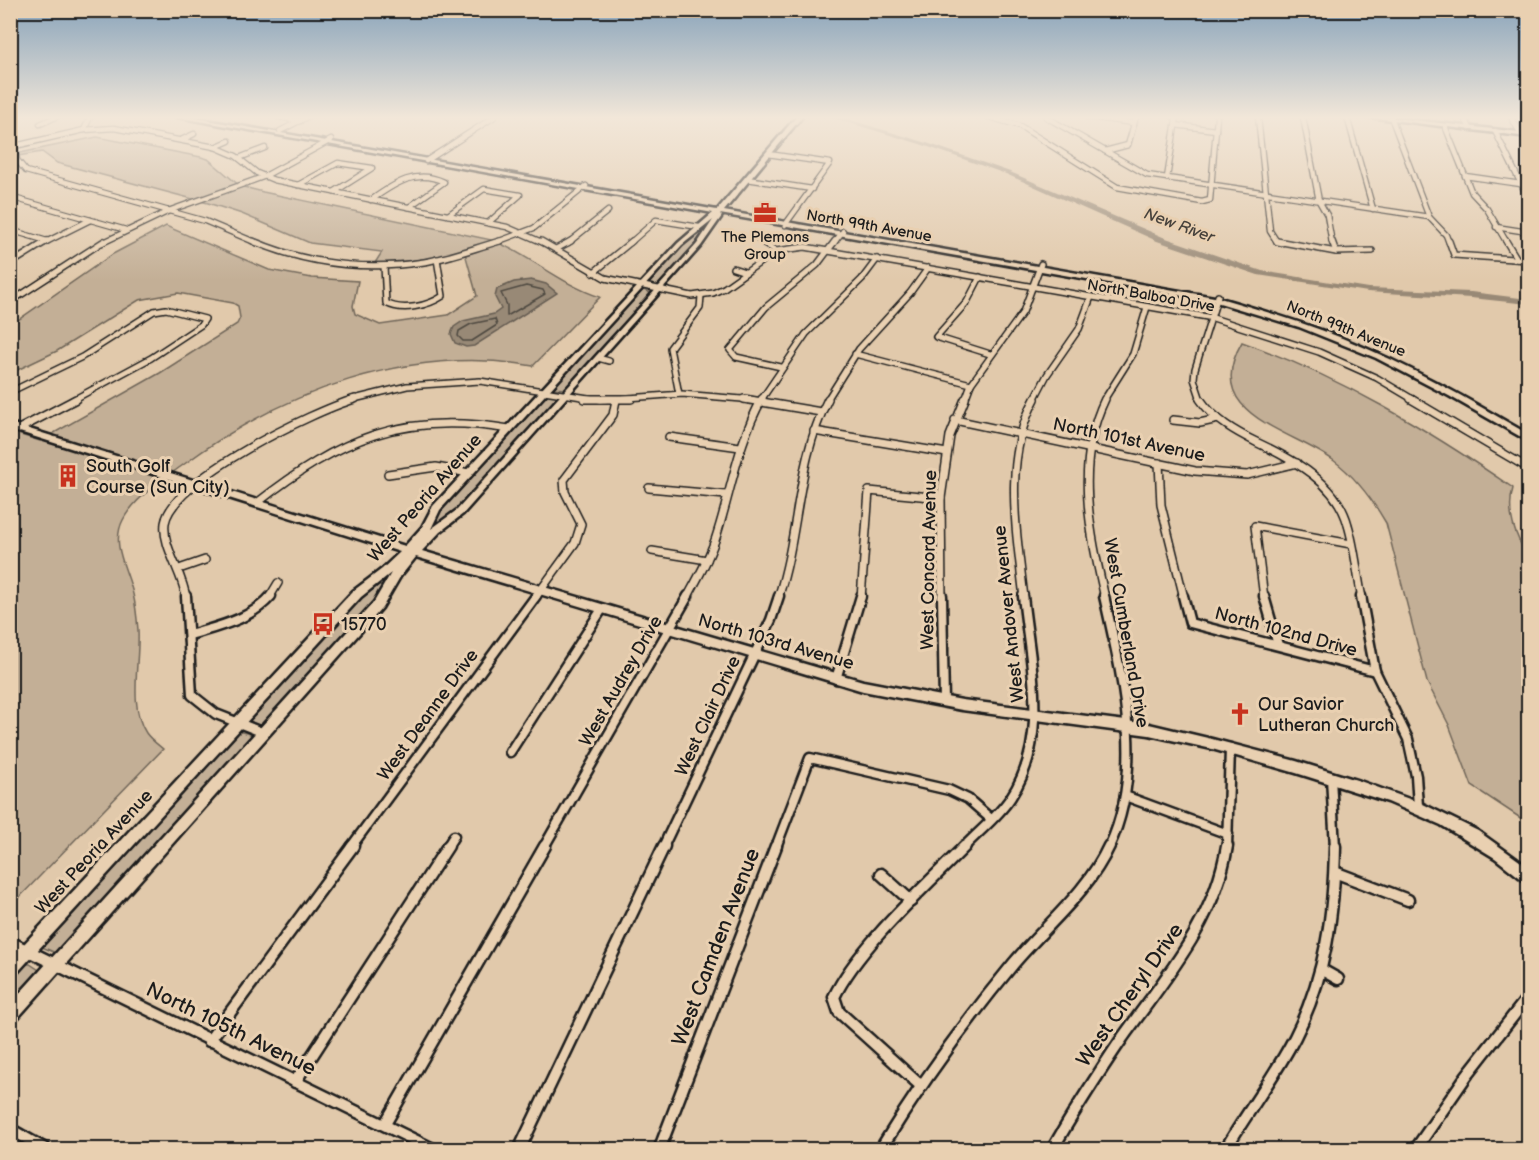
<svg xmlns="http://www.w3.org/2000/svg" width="1539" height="1160" font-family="'Balsamiq Sans',sans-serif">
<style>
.green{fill:#c3af96;stroke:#706659;stroke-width:1.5}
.water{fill:#988976;stroke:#665d52;stroke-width:1.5}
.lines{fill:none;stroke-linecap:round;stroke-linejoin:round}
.shore{stroke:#4e4840;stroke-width:1.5}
.river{fill:#988976;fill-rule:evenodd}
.street-far4-casing{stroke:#1c1c1c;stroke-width:7}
.street-far3-casing{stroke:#1c1c1c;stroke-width:8}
.street-far2-casing{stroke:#1c1c1c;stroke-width:10}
.street-far1-casing{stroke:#1c1c1c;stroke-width:13}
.street-casing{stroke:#1c1c1c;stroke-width:15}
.secondary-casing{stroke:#1c1c1c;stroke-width:5}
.street-far4{stroke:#e9d0b1;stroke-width:4.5}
.street-far3{stroke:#e9d0b1;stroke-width:5}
.street-far2{stroke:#e9d0b1;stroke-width:7}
.street-far1{stroke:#e9d0b1;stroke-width:8}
.street{stroke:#e9d0b1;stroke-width:10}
.secondary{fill:#e9d0b1;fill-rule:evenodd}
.labels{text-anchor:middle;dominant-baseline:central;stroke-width:6;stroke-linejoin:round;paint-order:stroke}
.far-street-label{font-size:15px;fill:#1c1c1c;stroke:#e9d0b1}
.far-poi-label{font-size:15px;fill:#1c1c1c;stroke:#e9d0b1}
.far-water-label{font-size:16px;font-style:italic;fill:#47423c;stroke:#e9d0b1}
.street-label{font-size:18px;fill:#1c1c1c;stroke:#e9d0b1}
.poi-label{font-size:18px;fill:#1c1c1c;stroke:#e9d0b1;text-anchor:start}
.near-street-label{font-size:21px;fill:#1c1c1c;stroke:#e9d0b1}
</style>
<rect width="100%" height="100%" fill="#e1c9ab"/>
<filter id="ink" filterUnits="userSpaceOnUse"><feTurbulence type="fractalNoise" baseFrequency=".0167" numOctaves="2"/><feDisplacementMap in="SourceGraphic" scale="12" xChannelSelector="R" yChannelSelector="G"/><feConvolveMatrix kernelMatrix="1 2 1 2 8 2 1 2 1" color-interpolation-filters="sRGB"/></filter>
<g filter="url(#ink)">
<!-- green -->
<g class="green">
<path d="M97,137L201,157L208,159L240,186L263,192L501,242L499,243C534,259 563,285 600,297L533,366C410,344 281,392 183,465C163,480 135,497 123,520C110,545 128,570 133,594C136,606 137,618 138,630C140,661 128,706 146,733C150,739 157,744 163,749L11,906V432L40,441L160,373L237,324L240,318L238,306L233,303L178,293L139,300L57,351L11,373V325L113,254L166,226L269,270L312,278L358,281L353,306L355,314L380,325L448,315L477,296L465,253L373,266L382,252L310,243L242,214L208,203L57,163L42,152L11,157V143L15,146V154Z"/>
<polygon points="706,224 708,226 696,246 660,285 658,287 646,284 681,245"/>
<polygon points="644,290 652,294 566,389 551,388 639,291"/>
<path d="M1242,342C1341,377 1427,429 1513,488C1506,514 1515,535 1528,557V823L1472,786L1449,725L1427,682L1386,523C1372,499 1356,477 1333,460C1289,429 1200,414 1242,342Z"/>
<polygon points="545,394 557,395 559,398 454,515 440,523 435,522 435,514"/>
<polygon points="381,581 386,583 384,593 265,725 259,726 247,720 363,591"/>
<polygon points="237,731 251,734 253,737 56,953 42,947"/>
<polygon points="23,964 30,964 42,972 11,1011 11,975"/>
</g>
<!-- water -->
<polygon class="water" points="531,280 546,284 557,293 474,346 466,347 455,343 451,334 454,327 463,321 494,314 501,309 495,297 497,289 514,282"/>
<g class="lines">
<!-- shore -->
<g class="shore">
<polygon points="526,286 543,290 545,294 507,316 507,305 501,293"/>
<polygon points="495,319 497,325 472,341 463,341 458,336 459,331 471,324"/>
</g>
<!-- river -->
<polygon class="river" points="830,117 840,117 924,142 1010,172 1163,237 1262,271 1368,288 1471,292 1528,299 1528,304 1471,298 1368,292 1258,275 1157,241 1006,174 920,144"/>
<!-- street-far4 casing -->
<g class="street-far4-casing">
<g id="street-far4">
<polyline points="279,117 300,121"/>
<polyline points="989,117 1020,126 1117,187 1202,202 1210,200 1217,117"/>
<polyline points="1046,117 1147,175 1429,217"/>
<polyline points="1088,117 1134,123"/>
<polyline points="1258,117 1270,231 1277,242 1282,243"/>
<polyline points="1303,117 1319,201 1327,215 1332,243"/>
<polyline points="1347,117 1373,209"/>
<polyline points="1391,117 1429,217 1446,235 1449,243"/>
<polyline points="1464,117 1470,128"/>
<polyline points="1511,117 1521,134"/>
<polyline points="40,124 56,117"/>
<polyline points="1175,125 1216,130"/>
<polyline points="1445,126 1472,193 1487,209 1507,243"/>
<polyline points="84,130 90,117"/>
<polyline points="280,131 307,117"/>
<polyline points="1495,131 1528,198"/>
<polyline points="181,140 194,134"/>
<polyline points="10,143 15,146 17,160 26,171 205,221 257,243"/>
<polyline points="15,146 84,130 114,128 215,147 236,156 257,173 274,180 507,227 544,243"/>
<polyline points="215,147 229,141"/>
<polyline points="1105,151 1128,145 1136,117"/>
<polyline points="768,154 830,163 785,225"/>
<polyline points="239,158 265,148"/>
<polyline points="426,161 494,117"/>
<polyline points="1465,176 1528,185"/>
<polyline points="1167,178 1176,120 1174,117"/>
<polyline points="747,179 812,189"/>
<polyline points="298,185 338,163 372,168 334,192"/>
<polyline points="10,197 126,230"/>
<path d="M371,200C394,184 416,168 444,182L409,207"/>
<polyline points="448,215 484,189 520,195 488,223"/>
<polyline points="1496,227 1528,232"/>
<polyline points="10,230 47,241"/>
<polyline points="759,240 763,243"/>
<polyline points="44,243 90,220"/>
<polyline points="102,243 171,210 263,177 331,140"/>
<polyline points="494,243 534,228 586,186"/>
<polyline points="568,243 608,211"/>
<polyline points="630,243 656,220 699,227"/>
<polyline points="834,243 843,231"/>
</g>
</g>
<!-- street-far3 casing -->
<g class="street-far3-casing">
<g id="street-far3">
<path d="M253,241C307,264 365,271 424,262C449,258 475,248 500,241"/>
<polyline points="541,241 605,278 692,296 713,293 724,288 776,251 805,247 1213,318 1319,352 1377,378 1414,400"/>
<polyline points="761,241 776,251"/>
<polyline points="1277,241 1336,252 1372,251"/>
<polyline points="1332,241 1336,252"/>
<polyline points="1449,241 1454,255 1528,260"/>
<polyline points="1506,241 1517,259"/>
<polyline points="556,249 571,241"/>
<polyline points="10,264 47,241"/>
<path d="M384,266L386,303C402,312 428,306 443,296L437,259"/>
<polyline points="733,268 745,272"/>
<polyline points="593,273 632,241"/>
<polyline points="980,277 967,302 936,337 990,354"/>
<polyline points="10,302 104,241"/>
<polyline points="855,354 971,384"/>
<polyline points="598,358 609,361"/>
<polyline points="781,367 736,357 730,350 766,307 817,265 835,241"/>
<polyline points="10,392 82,357 154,311 166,309 205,319 201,325 151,358 73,400"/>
<polyline points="679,394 670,348 700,308 701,296"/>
<polyline points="350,400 407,386 480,381 601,400 682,394 754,400"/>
<polyline points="761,400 806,334 862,279 877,259"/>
<polyline points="827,400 859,349 910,293 928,268"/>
<polyline points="965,400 971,384 1023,312 1041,264"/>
<polyline points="1034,400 1047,375 1079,329 1091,297"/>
<polyline points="1104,400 1133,354 1147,307"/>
<polyline points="1201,400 1194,379 1195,369 1218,296"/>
</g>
</g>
<!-- street-far2 casing -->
<g class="street-far2-casing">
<g id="street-far2">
<polyline points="585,399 631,399"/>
<polyline points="744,399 821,412"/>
<path d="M1200,399C1214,420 1236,432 1258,443C1294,460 1337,483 1348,525C1355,548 1357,574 1362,598"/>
<polyline points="1411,399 1528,468"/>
<polyline points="955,420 1195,471 1247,475 1297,463"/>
<polyline points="1173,420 1200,423 1218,419"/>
<polyline points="19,429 76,399"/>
<polyline points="814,431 947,453"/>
<polyline points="669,437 740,447"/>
<polyline points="1159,463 1161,505 1184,598"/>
<polyline points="388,474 436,467 469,473"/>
<polyline points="649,488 726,495"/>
<path d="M257,503C340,438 403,411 509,429"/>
<polyline points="652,551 707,560"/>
<polyline points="179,569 205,560"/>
<path d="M186,598C183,573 162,547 165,523C172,479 314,411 355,399"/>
<polyline points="269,598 278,583"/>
<polyline points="535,598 575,543 581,524 565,492 564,480 613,415 616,400"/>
<path d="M687,598C699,576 711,555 718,531C732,486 739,440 762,399"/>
<path d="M778,598C800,532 796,462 828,399"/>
<polyline points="861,598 869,491 941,498"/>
<polyline points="942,598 941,498 950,436 965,399"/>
<path d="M1024,598C1017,533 1002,459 1035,399"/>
<path d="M1105,598C1090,532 1074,463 1105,399"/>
<polyline points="1264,598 1255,526 1351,544"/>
</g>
</g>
<!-- street-far1 casing -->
<g class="street-far1-casing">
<g id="street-far1">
<polyline points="186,596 192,695 216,714 264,733"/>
<polyline points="942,596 944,702"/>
<path d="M1104,596C1122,677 1146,769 1109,847"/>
<polyline points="1183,596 1190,623 1375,671"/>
<polyline points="1264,596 1278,645"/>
<polyline points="1361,596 1375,671 1408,739 1416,776 1418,806"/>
<path d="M190,635C219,626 250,620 271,596"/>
<polyline points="836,679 861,596"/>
<polyline points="510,752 602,609"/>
<polyline points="1331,778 1335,847"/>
<polyline points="1125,796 1228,834"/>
<polyline points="351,847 536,596"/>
<polyline points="447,847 454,836"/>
<polyline points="544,847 688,596"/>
<polyline points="663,847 771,620 779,596"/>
<polyline points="776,847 810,758 949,790 968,799 991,819"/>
<path d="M964,847C979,831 999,816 1011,797C1050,738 1030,663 1023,596"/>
<polyline points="1227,847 1230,748"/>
</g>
</g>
<!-- street casing -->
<g class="street-casing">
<g id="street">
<polyline points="1337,873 1408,900"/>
<polyline points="881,874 911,901"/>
<polyline points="10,942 435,1150"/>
<polyline points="1322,970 1338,979"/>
<polyline points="209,1041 353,846"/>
<polyline points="295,1082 448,846"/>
<path d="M921,1086L839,1012L834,997C858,947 925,887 965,846"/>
<polyline points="385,1124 545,846"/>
<polyline points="10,1129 47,1150"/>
<polyline points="519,1150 664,846"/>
<polyline points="659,1150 776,846"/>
<path d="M880,1150C920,1085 965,1022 1014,963C1046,925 1088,892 1109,846"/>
<path d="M1052,1150C1074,1111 1098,1074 1123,1037C1166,977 1215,921 1227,846"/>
<path d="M1225,1150C1247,1112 1275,1076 1295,1037C1326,976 1334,913 1335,846"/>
<polyline points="1415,1150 1467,1075 1528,997"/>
</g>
</g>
<!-- secondary casing -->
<g class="secondary-casing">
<g id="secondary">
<path d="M177,117H190L717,210L796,117H802L724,211L1220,298C1261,310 1302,322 1342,338C1407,364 1468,399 1528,434V441L1449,396L1376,358L1299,327L1216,302L720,214L722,216L701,246L463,514L440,532L422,551L863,681L962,700L1149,724L1212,739L1296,761L1360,781L1423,804L1478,831L1528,867V882L1523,880L1495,858L1441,825L1388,802L1296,773L1212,749L1149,735L962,710L863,691L416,557L400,577L382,608L15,1021L10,1023V1004L374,602L391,573L361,597L15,975L10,977V959L353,591L382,569L400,552L10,429V423L405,546L422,527L433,506L678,243L713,213ZM713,220L697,244L457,510L431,529L440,510L682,245Z"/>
<polygon points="1369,117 1387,117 1528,133 1528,137"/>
</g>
</g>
<!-- street-far4 -->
<use href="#street-far4" class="street-far4"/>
<!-- street-far3 -->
<use href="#street-far3" class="street-far3"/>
<!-- street-far2 -->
<use href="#street-far2" class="street-far2"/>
<!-- street-far1 -->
<use href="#street-far1" class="street-far1"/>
<!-- street -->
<use href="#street" class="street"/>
<!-- secondary -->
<use href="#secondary" class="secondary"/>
</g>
</g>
<!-- sky -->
<linearGradient id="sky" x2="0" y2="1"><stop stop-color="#88a3ba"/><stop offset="0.42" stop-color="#f2e7d9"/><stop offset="1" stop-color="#f2e7d9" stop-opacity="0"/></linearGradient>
<rect width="1539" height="280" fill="url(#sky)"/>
<!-- icons -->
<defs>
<g id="office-bare" transform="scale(1.8)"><path d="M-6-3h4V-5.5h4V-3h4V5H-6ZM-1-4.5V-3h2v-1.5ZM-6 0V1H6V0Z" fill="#c8321e" stroke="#e9d0b1" stroke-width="2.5" paint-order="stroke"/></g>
<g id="building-bare" transform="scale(1.8)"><path d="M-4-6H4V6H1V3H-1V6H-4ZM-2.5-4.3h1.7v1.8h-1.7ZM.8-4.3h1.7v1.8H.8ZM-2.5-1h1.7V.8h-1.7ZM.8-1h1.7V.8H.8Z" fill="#c8321e" stroke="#e9d0b1" stroke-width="2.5" paint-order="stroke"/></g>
<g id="bus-bare" transform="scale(1.8)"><path d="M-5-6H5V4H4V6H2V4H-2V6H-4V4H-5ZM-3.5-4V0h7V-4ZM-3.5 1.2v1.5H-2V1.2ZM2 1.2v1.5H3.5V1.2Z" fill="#c8321e" stroke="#e9d0b1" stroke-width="2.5" paint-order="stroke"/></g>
<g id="church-bare" transform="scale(1.8)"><path d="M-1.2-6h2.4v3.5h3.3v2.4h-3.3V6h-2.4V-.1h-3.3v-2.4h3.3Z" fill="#c8321e" stroke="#e9d0b1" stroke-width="2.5" paint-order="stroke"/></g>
</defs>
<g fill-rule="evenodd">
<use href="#office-bare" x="765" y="213"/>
<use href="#building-bare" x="68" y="476"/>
<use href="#bus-bare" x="323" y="624"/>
<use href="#church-bare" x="1240" y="714"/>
</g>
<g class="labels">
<!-- far-street labels -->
<g class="far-street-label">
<text transform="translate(869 226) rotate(10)">North 99th Avenue</text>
<text transform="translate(1151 296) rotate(10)">North Balboa Drive</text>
<text transform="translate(1346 329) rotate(22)">North 99th Avenue</text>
</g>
<!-- far-poi labels -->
<g class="far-poi-label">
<text x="765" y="237">The Plemons<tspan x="765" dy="17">Group</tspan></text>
</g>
<!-- far-water labels -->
<g class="far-water-label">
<text transform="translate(1179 226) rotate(20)">New River</text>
</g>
<!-- street labels -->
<g class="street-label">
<text transform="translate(1129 440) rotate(12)">North 101st Avenue</text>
<text transform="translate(425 498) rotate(-49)">West Peoria Avenue</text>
<text transform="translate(929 560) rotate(-89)">West Concord Avenue</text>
<text transform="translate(1009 614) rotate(-96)">West Andover Avenue</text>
<text transform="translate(1286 632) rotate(15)">North 102nd Drive</text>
<text transform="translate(1126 633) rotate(80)">West Cumberland Drive</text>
<text transform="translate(776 642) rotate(16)">North 103rd Avenue</text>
<text transform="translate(621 681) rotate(-60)">West Audrey Drive</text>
<text transform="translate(428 715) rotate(-54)">West Deanne Drive</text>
<text transform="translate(708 716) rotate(-65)">West Clair Drive</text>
<text transform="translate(94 852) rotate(-47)">West Peoria Avenue</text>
</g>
<!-- poi labels -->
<g class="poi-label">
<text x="86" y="466">South Golf<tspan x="86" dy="21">Course (Sun City)</tspan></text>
<text x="341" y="624">15770</text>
<text x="1258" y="704">Our Savior<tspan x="1258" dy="21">Lutheran Church</tspan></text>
</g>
<!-- near-street labels -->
<g class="near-street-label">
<text transform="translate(716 947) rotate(-69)">West Camden Avenue</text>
<text transform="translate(1130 995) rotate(-55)">West Cheryl Drive</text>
<text transform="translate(231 1029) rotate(26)">North 105th Avenue</text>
</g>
</g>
<!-- margin -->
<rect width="1539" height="1160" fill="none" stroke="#e9d0b1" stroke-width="36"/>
<rect x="18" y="18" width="1503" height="1124" fill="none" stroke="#1c1c1c" stroke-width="2" filter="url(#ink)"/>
</svg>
